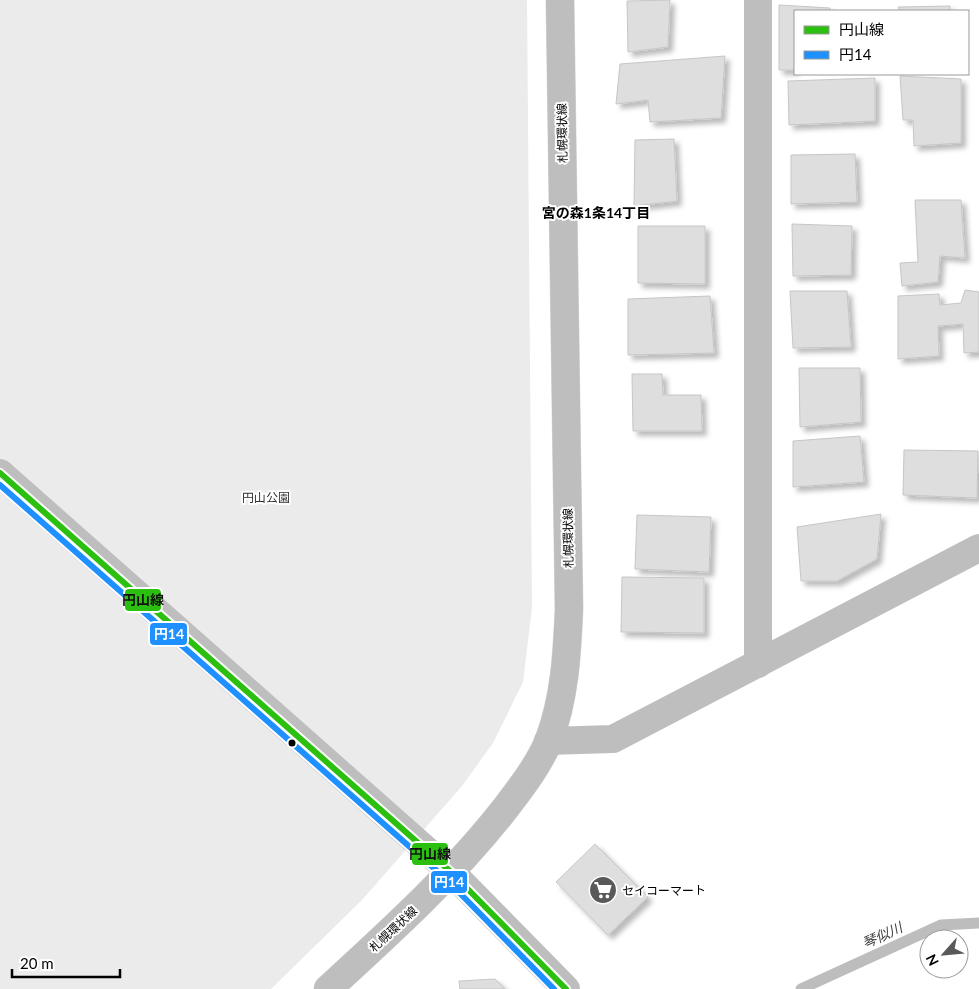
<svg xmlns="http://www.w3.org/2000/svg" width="979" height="989" font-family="Lato,'Noto Sans JP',sans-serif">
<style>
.green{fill:#ebebeb}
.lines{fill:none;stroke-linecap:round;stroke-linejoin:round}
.stream{stroke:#bdbdbd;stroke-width:11}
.building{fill:#dedede;stroke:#c6c6c6;filter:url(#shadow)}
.primary-casing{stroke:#dbdbdb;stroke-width:29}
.minor{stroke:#bebebe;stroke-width:28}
.tertiary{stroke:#bebebe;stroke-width:28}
.primary{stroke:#bebebe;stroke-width:28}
.bus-1-casing{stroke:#fff;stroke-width:10}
.bus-2-casing{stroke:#fff;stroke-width:10}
.bus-1{stroke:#2bbf0f;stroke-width:6}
.bus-2{stroke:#1e90ff;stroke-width:6}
.bus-dot{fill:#000;stroke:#fff;stroke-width:2}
.labels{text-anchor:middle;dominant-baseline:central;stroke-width:4;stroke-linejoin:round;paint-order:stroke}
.street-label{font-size:12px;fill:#000;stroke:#fff}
.park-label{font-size:12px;fill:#313131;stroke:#fff}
.poi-label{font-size:12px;fill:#000;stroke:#fff;text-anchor:start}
.neighbourhood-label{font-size:14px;font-weight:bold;fill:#000;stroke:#fff}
.water-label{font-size:14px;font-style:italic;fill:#424242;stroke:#fff}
.line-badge{stroke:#fff;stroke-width:2}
.badge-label{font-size:14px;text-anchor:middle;font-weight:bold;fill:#fff}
.pale-badge-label{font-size:14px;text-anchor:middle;font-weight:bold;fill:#111}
</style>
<defs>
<filter id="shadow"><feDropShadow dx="4.5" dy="4.5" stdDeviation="2.5" flood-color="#0004"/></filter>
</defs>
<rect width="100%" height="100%" fill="#fff"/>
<!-- green -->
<polygon class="green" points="0,0 527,0 532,608 523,682 493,743 462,786 362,900 271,989 0,989"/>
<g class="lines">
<!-- stream -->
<polyline class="stream" points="801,989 941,925 979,923"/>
</g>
<!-- building -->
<g class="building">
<polygon points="670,0 668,47 628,52 627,1"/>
<polygon points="779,5 830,8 830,11 795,11 795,70 779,70"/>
<polygon points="950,6 950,11 899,11 898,7"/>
<polygon points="725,56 721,118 650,122 648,100 616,104 620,64"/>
<polygon points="900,76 961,79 961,143 914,146 913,120 903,120"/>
<polygon points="875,78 875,121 789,125 788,81"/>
<polygon points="674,139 677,201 634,206 635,140"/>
<polygon points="855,154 857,202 791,204 791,155"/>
<polygon points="915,200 961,200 965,258 940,256 938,282 902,286 900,263 918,262"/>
<polygon points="792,224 852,226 851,275 793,276"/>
<polygon points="638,226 705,226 705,284 638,283"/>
<polygon points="965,290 979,292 979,352 964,353 963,324 938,326 939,356 898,359 898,296 939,294 940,305 961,303"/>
<polygon points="790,291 847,291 851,347 793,348"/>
<polygon points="710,296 714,353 628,355 628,299"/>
<polygon points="799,368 860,368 861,422 800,427"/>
<polygon points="632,374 662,374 663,395 701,395 702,431 633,431"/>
<polygon points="860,436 864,482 793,487 793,441"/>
<polygon points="904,450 978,451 977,498 903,495"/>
<polygon points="881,514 877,559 837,581 801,581 797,527"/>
<polygon points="637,515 711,517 709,572 635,569"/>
<polygon points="622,577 704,578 704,633 621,632"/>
<polygon points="595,844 648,897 608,935 556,882"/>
<polygon points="495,979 505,989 460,989 459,981"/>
</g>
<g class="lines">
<!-- primary casing -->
<g class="primary-casing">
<path id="primary" d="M328,989C390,932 452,876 504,810C520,789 539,765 549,740C565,697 567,654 569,609L560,0"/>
</g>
<!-- minor -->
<g class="minor">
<polyline points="758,0 758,664"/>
<polyline points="548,741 613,739 979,548"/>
</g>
<!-- tertiary -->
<polyline class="tertiary" points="0,473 451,872 566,989"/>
<!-- primary -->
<use href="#primary" class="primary"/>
<!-- bus-1 casing -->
<g class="bus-1-casing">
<polyline id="bus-1" points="0,473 451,872 566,989"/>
</g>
<!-- bus-2 casing -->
<g class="bus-2-casing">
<polyline id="bus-2" points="0,485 445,878 554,989"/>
</g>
<!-- bus-1 -->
<use href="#bus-1" class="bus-1"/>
<!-- bus-2 -->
<use href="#bus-2" class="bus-2"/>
</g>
<!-- icons -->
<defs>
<g id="supermarket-disc" transform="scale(1.4375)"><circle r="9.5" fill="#595959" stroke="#fff"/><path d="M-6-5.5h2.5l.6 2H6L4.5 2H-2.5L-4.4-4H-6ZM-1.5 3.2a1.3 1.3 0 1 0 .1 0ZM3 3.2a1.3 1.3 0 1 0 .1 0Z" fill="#fff"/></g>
</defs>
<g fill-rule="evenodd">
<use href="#supermarket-disc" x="603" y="890"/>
</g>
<!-- markers -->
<circle class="bus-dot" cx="292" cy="743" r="4.5"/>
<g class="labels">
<!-- street labels -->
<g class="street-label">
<text transform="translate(562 133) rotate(-91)">札幌環状線</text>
<text transform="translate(568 538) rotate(-91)">札幌環状線</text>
<text transform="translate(393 929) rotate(-43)">札幌環状線</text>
</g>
<!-- park labels -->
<g class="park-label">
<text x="266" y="497">円山公園</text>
</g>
<!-- poi labels -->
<g class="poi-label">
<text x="622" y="890">セイコーマート</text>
</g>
<!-- neighbourhood labels -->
<g class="neighbourhood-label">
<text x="596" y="212">宮の森1条14丁目</text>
</g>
<!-- water labels -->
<g class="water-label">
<text transform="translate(882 935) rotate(-25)">琴似川</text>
</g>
</g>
<g class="line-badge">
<rect x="124" y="588" width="38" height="24" rx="5" fill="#2bbf0f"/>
<rect x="149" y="622" width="39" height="24" rx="5" fill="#1e90ff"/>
<rect x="411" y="842" width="38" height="24" rx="5" fill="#2bbf0f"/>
<rect x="430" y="870" width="38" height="24" rx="5" fill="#1e90ff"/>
</g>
<g class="badge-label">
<text x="169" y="639">円14</text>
<text x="449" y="887">円14</text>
</g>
<g class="pale-badge-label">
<text x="143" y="605">円山線</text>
<text x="430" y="859">円山線</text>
</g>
<!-- legend -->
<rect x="794" y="10" width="175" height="65" fill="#ffffff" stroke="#999999"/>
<rect x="804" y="26" width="25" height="8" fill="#2bbf0f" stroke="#999999"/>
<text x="839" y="35" font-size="15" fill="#000000">円山線</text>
<rect x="804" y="51" width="25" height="8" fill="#1e90ff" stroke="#999999"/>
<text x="839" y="60" font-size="15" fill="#000000">円14</text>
<!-- north arrow -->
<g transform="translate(944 954) rotate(243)"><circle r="24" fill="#ffffff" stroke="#999999"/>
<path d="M0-4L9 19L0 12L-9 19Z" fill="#595959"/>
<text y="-8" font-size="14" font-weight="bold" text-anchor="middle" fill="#000000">N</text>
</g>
<!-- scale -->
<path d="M12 969v8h108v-8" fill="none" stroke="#000000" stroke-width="2.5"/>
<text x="20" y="969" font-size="15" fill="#000000" stroke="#ffffff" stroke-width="4" paint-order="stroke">20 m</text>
</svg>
